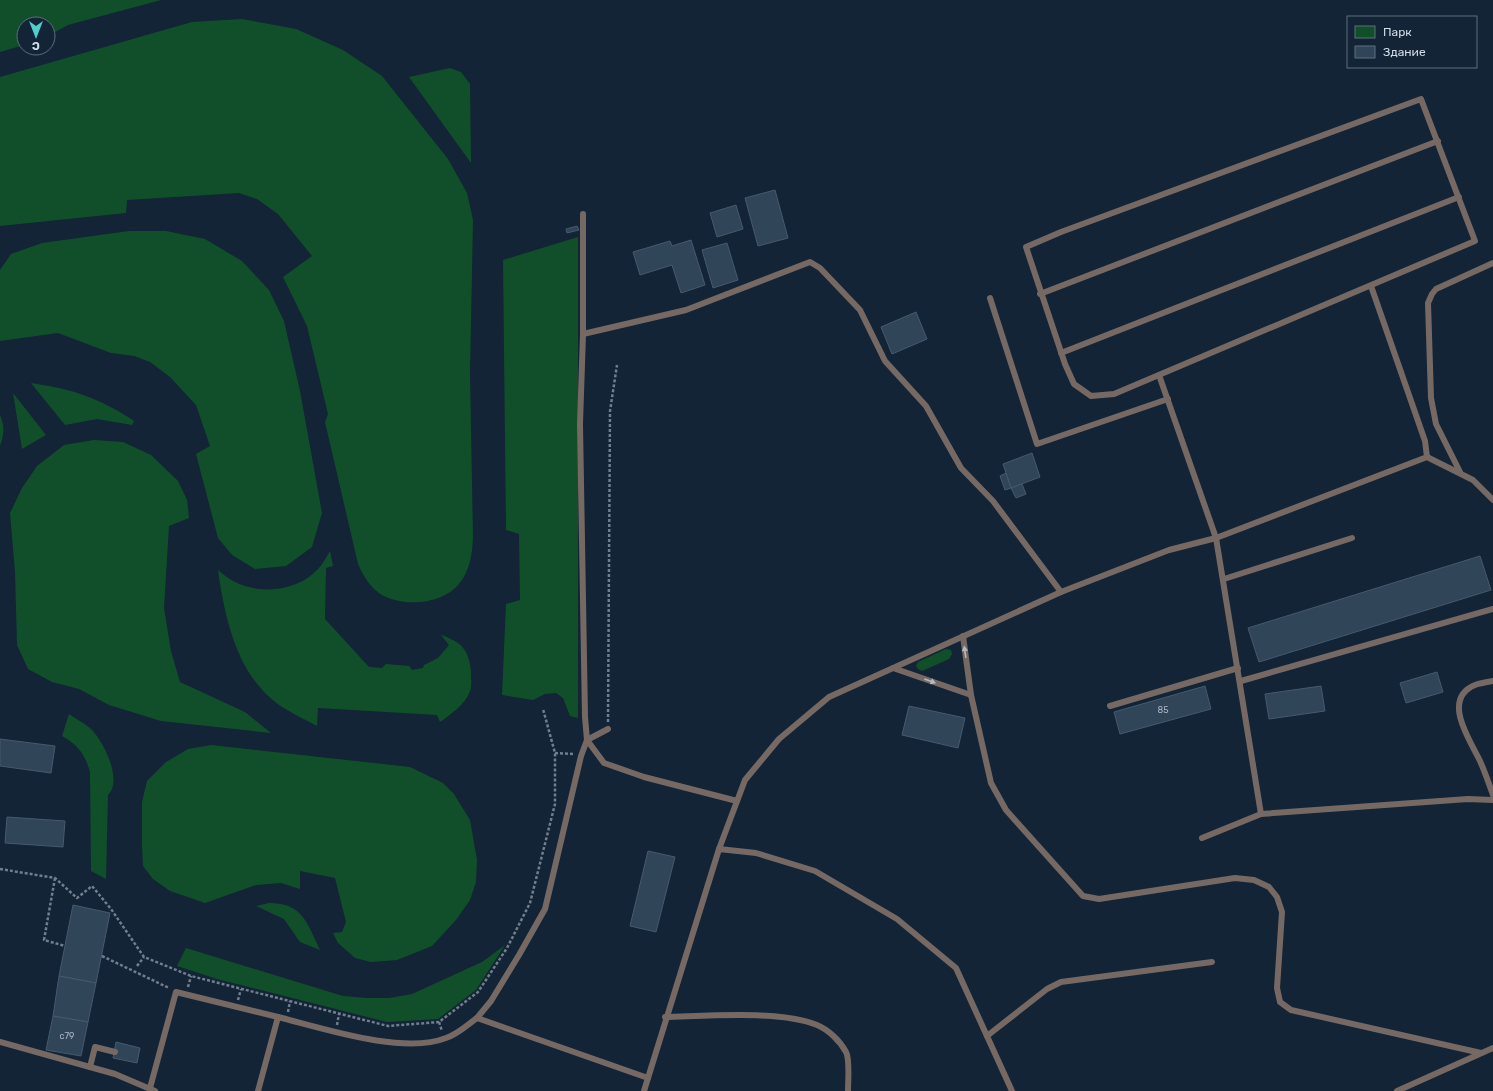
<svg xmlns="http://www.w3.org/2000/svg" width="1493" height="1091" font-family="Rubik,sans-serif">
<style>
.green{fill:#114f2b}
.building{fill:#314558;stroke:#465a6e}
.lines{fill:none;stroke-linecap:round;stroke-linejoin:round}
.path{stroke:#707e8d;stroke-width:2.5;stroke-dasharray:3 2;stroke-linecap:butt}
.lane{stroke:#766964;stroke-width:6}
.oneway{fill:#b6bac0}
.labels{text-anchor:middle;dominant-baseline:central;stroke-width:3;stroke-linejoin:round;paint-order:stroke}
.number-label{font-size:9px;fill:#a9b6c4}
</style>
<rect width="100%" height="100%" fill="#122435"/>
<!-- green -->
<g class="green">
<polygon points="0,0 161,0 68,25 48,36 48,24 24,24 24,45 0,52"/>
<path d="M242,19L296,29L343,50L382,76L448,159L467,193L473,220L470,374L473,538C472,555 470,570 459,584C441,605 405,607 382,595C370,588 363,575 358,564L325,422L328,414L307,326L283,277L312,256L278,214L257,199L239,193L127,200L126,213L0,226V77L192,22Z"/>
<polygon points="450,68 461,72 470,84 471,163 409,77"/>
<polygon points="129,231 166,231 205,239 242,261 269,290 284,321 300,391 322,513 312,547 286,566 255,569 232,555 218,538 196,454 210,446 196,405 170,377 150,362 134,356 111,353 58,333 0,341 0,270 11,254 42,243"/>
<polygon points="578,237 578,718 570,716 563,698 556,693 545,694 533,700 502,695 506,604 520,600 519,534 506,530 503,260"/>
<path d="M31,383C72,389 100,398 134,421L132,425L97,419L65,425Z"/>
<polygon points="13,393 46,435 22,449"/>
<path d="M0,415C5,427 4,434 0,446Z"/>
<polygon points="94,440 123,442 151,455 178,481 187,500 189,518 169,526 164,608 171,651 180,682 245,712 271,733 161,721 109,705 79,689 52,682 28,669 17,645 15,572 10,513 22,488 37,466 64,445"/>
<path d="M330,551L333,566L326,568L325,619L369,667L382,668L386,664L409,666L412,670L423,668L424,665L438,658L449,645L441,635C462,642 469,650 471,672C471,678 472,686 470,691C465,705 451,714 440,722L437,715L318,708L317,726C306,720 293,714 282,707C237,677 225,619 218,570C223,574 229,579 235,582C261,595 298,591 318,569C323,564 326,557 330,551Z"/>
<polygon points="946,649 951,650 952,654 949,659 922,671 918,669 916,666 918,662"/>
<path d="M69,714C76,719 86,724 92,730C104,743 123,780 108,795L106,879L91,871L90,772C85,754 78,745 62,736Z"/>
<polygon points="211,745 410,767 443,783 454,794 470,820 477,860 476,882 470,900 456,920 432,946 397,960 371,962 355,958 338,943 333,933 342,932 346,922 335,878 300,871 300,889 281,883 256,885 205,903 170,891 153,879 143,866 142,845 142,802 147,781 166,762 188,749"/>
<path d="M269,903C303,903 307,923 320,950L300,942L284,919L256,906Z"/>
<polygon points="505,945 476,990 438,1019 387,1022 217,979 177,966 186,948 343,996 367,998 389,998 412,994 482,962"/>
</g>
<!-- building -->
<g class="building">
<polygon points="775,190 788,238 758,246 745,198"/>
<polygon points="736,205 743,229 717,237 710,213"/>
<polygon points="577,226 579,230 567,233 566,229"/>
<polygon points="691,240 705,285 681,293 672,265 640,275 633,252 670,241 672,246"/>
<polygon points="727,243 738,280 713,288 702,250"/>
<polygon points="916,312 927,339 892,354 881,327"/>
<polygon points="1032,453 1040,477 1011,488 1003,464"/>
<polygon points="1006,473 1011,488 1005,490 1000,476"/>
<polygon points="1022,484 1026,494 1016,498 1011,488"/>
<polygon points="1480,556 1491,590 1259,662 1248,628"/>
<polygon points="1437,672 1443,692 1406,703 1400,683"/>
<polygon points="1205,686 1211,709 1120,734 1114,712"/>
<polygon points="1321,686 1325,711 1269,719 1265,694"/>
<polygon points="909,706 965,718 958,748 902,735"/>
<polygon points="0,739 55,746 51,773 0,766"/>
<polygon points="7,817 65,821 63,847 5,843"/>
<polygon points="648,851 675,857 656,932 630,926"/>
<polygon points="73,905 110,913 96,983 59,976"/>
<polygon points="59,976 96,983 88,1022 53,1016"/>
<polygon points="53,1016 88,1022 81,1056 46,1050"/>
<polygon points="116,1042 140,1048 137,1063 113,1058"/>
</g>
<g class="lines">
<!-- path -->
<g class="path">
<polyline points="608,722 610,411 617,365"/>
<polyline points="555,753 574,754"/>
<polyline points="0,869 55,878 77,898 92,886 111,909 144,957 191,976 388,1026 439,1022 478,992 507,948 530,903 555,804 555,753 543,709"/>
<polyline points="55,878 44,940 65,946"/>
<polyline points="102,956 169,988"/>
<polyline points="137,966 144,957"/>
<polyline points="188,987 191,976"/>
<polyline points="238,1000 241,989"/>
<polyline points="288,1012 290,1001"/>
<polyline points="439,1022 442,1031"/>
<polyline points="337,1025 339,1014"/>
</g>
<!-- lane -->
<g class="lane">
<polygon points="1421,99 1475,241 1114,394 1091,396 1074,384 1065,364 1026,247 1061,232"/>
<polyline points="583,214 583,334 580,424 585,717 587,740 581,756 545,909 519,955 491,1001 477,1018 648,1078 719,849 756,853 815,871 897,919 956,968 1012,1091"/>
<polyline points="1040,294 1438,141"/>
<polyline points="990,298 1037,444 1168,399"/>
<polyline points="583,334 686,310 810,262 820,268 860,310 885,361 926,406 961,468 993,501 1061,592"/>
<polyline points="1061,353 1459,197"/>
<polyline points="1159,375 1216,538 1261,814"/>
<polyline points="1427,457 1473,480 1493,500"/>
<polyline points="1460,472 1436,424 1431,398 1428,303 1432,294 1436,289 1493,263"/>
<polyline points="1224,579 1352,538"/>
<polyline points="963,636 971,695 991,783 1006,810 1083,896 1099,899 1235,878 1254,880 1269,887 1277,897 1282,912 1277,988 1280,1002 1291,1010 1481,1053"/>
<polyline points="893,668 971,695"/>
<polyline points="1241,681 1493,609"/>
<path d="M1493,681C1487,682 1481,683 1475,685C1441,699 1470,740 1480,761C1485,772 1489,784 1493,795"/>
<polyline points="1110,706 1238,668"/>
<polyline points="608,729 587,740 604,763 644,777 737,801"/>
<polyline points="1202,838 1261,814 1468,799 1493,800"/>
<polyline points="719,849 745,780 779,739 829,697 1061,592 1169,550 1216,538 1427,457 1425,441 1371,286"/>
<path d="M665,1017C707,1016 780,1010 817,1025C829,1030 840,1041 846,1052C850,1059 848,1082 848,1091"/>
<polyline points="987,1036 1047,989 1061,982 1212,962"/>
<polyline points="0,1042 115,1074 155,1091"/>
<polyline points="90,1067 95,1047 115,1052"/>
<polyline points="150,1088 176,992 278,1017"/>
<path d="M258,1091L278,1017C322,1028 403,1055 446,1038C458,1034 467,1025 477,1018"/>
<polyline points="644,1091 648,1078"/>
<polyline points="1397,1091 1493,1048"/>
</g>
</g>
<!-- one-way arrows -->
<defs><path id="oneway-solid" d="M-6-.8H1V-3.2L6.5 0L1 3.2V.8H-6Z"/></defs>
<g class="oneway">
<use href="#oneway-solid" transform="translate(965 652) rotate(-98)"/>
<use href="#oneway-solid" transform="translate(930 681) rotate(20)"/>
</g>
<g class="labels">
<!-- number labels -->
<g class="number-label">
<text x="1163" y="710">85</text>
<text x="67" y="1036">с79</text>
</g>
</g>
<!-- legend -->
<rect x="1347" y="16" width="130" height="52" fill="#122435" stroke="#5e6e7d"/>
<rect x="1355" y="26" width="20" height="12" fill="#114f2b" stroke="#5e6e7d"/>
<text x="1383" y="36" font-size="12" fill="#d1dce8">Парк</text>
<rect x="1355" y="46" width="20" height="12" fill="#314558" stroke="#5e6e7d"/>
<text x="1383" y="56" font-size="12" fill="#d1dce8">Здание</text>
<!-- north arrow -->
<g transform="translate(36 36) rotate(180)"><circle r="19" fill="#122435" stroke="#5e6e7d"/>
<path d="M0-3L7 15L0 10L-7 15Z" fill="#52cdce"/>
<text y="-6" font-size="11" font-weight="bold" text-anchor="middle" fill="#d1dce8">С</text>
</g>
</svg>
